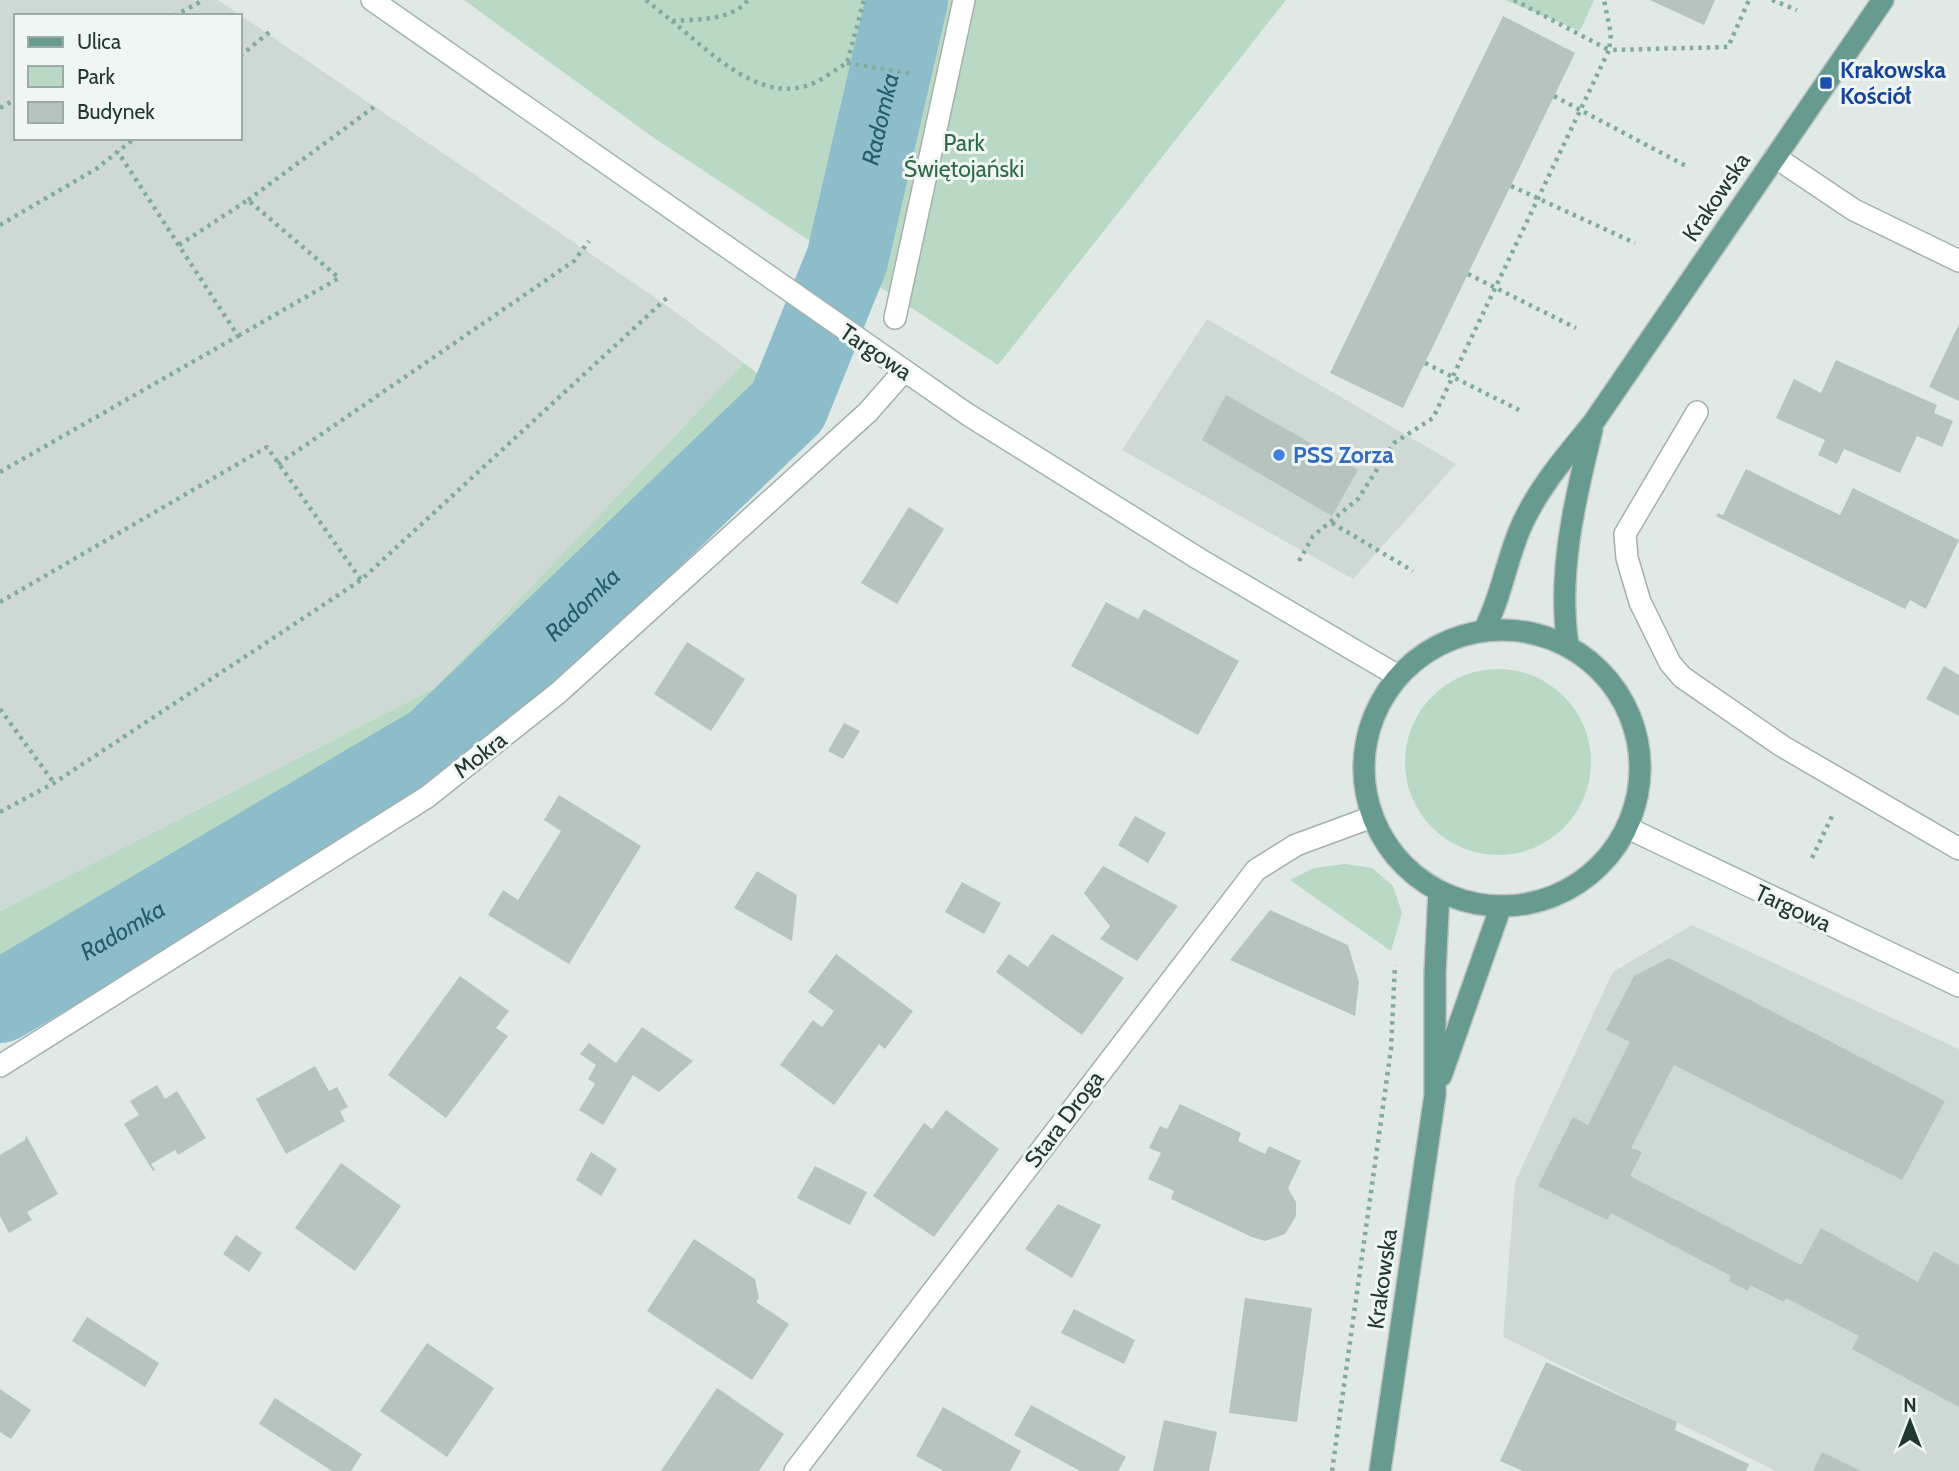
<svg xmlns="http://www.w3.org/2000/svg" width="1959" height="1471" font-family="Cabin,sans-serif">
<style>
.built{fill:#ced9d5;fill-rule:evenodd}
.green{fill:#bad9c4}
.lines{fill:none;stroke-linecap:round;stroke-linejoin:round}
.river{stroke:#8dbdca;stroke-width:82}
.building{fill:#b6c4bf}
.lane-casing{stroke:#a3b0ad;stroke-width:24}
.street-casing{stroke:#a3b0ad;stroke-width:24}
.secondary-casing{stroke:#a0b4ae;stroke-width:24}
.primary-casing{stroke:#bdc3c2;stroke-width:24}
.path{stroke:#83aaa0;stroke-width:4.5;stroke-dasharray:3.5 5;stroke-linecap:butt}
.lane{stroke:#fff;stroke-width:21}
.street{stroke:#fff;stroke-width:21}
.secondary{stroke:#fff;stroke-width:21}
.primary{stroke:#689b90;stroke-width:21}
.transit-dot{fill:#1a4fb4;stroke:#f0f6f3;stroke-width:2.5}
.shop-dot{fill:#3f7fe0;stroke:#f0f6f3;stroke-width:2.5}
.labels{text-anchor:middle;dominant-baseline:central;stroke-width:6;stroke-linejoin:round;paint-order:stroke}
.transit-label{font-size:23px;font-weight:bold;fill:#164399;stroke:#f0f6f3;text-anchor:start}
.park-label{font-size:23px;fill:#316a4a;stroke:#f0f6f3}
.street-label{font-size:23px;fill:#223833;stroke:#f0f6f3}
.shop-label{font-size:23px;font-weight:bold;fill:#366cbe;stroke:#f0f6f3;text-anchor:start}
.water-label{font-size:24px;font-style:italic;fill:#235d6d;stroke:#f0f6f3}
</style>
<rect width="100%" height="100%" fill="#e0e9e6"/>
<!-- built -->
<g class="built">
<path d="M0,0H218L663,303L744,363L435,688L0,911ZM16,16H240V138H16Z"/>
<polygon points="1207,319 1456,464 1353,579 1122,450"/>
<polygon points="1692,925 1959,1049 1959,1471 1776,1471 1503,1337 1515,1182 1613,972"/>
</g>
<!-- green -->
<g class="green">
<polygon points="464,0 1286,0 998,365 654,138"/>
<polygon points="1505,0 1594,0 1580,31"/>
<polygon points="744,363 816,420 775,460 765,476 496,723 400,791 0,1038 0,911 435,688"/>
<circle cx="1498" cy="762" r="93"/>
<polygon points="1345,864 1372,868 1393,886 1402,913 1391,951 1290,880 1314,868"/>
</g>
<g class="lines">
<!-- river -->
<path class="river" id="s1" d="M0,1002L435,745L788,406L847,260L907,0"/>
</g>
<!-- building -->
<g class="building">
<polygon points="1650,0 1715,0 1704,25"/>
<polygon points="1503,16 1575,53 1403,408 1330,373"/>
<polygon points="1959,324 1959,401 1929,387"/>
<polygon points="1836,360 1937,405 1934,413 1953,421 1942,447 1917,436 1900,473 1844,449 1837,464 1818,455 1825,440 1776,418 1794,379 1821,393"/>
<polygon points="1226,395 1358,470 1332,516 1202,440"/>
<polygon points="1746,469 1840,515 1853,488 1959,540 1926,609 1910,600 1905,609 1716,516 1718,513 1723,515"/>
<polygon points="909,507 944,529 897,604 861,583"/>
<polygon points="1106,602 1138,619 1144,609 1239,661 1198,735 1071,666"/>
<polygon points="687,642 745,679 711,731 654,694"/>
<polygon points="1944,666 1959,675 1959,716 1926,699"/>
<polygon points="844,723 860,731 843,759 828,751"/>
<polygon points="559,795 641,846 569,964 488,915 503,890 518,900 561,831 544,820"/>
<polygon points="1135,816 1166,833 1148,863 1118,845"/>
<polygon points="1103,866 1178,906 1137,961 1100,939 1110,926 1084,893"/>
<polygon points="757,871 797,895 792,941 734,908"/>
<polygon points="962,882 1001,903 984,934 945,912"/>
<polygon points="1270,910 1348,945 1359,982 1355,1016 1230,960"/>
<polygon points="1052,934 1124,978 1082,1035 996,972 1009,954 1028,967"/>
<polygon points="836,954 913,1011 885,1049 879,1044 834,1105 780,1065 813,1020 822,1027 834,1011 808,992"/>
<polygon points="1669,958 1945,1101 1902,1180 1674,1065 1631,1148 1642,1152 1630,1176 1801,1265 1821,1228 1918,1282 1934,1251 1959,1265 1959,1407 1852,1349 1859,1336 1786,1298 1784,1302 1750,1285 1748,1291 1729,1281 1731,1276 1611,1213 1607,1220 1538,1186 1573,1117 1588,1125 1630,1042 1606,1030 1634,976"/>
<polygon points="460,976 509,1011 496,1028 508,1036 446,1118 388,1075"/>
<polygon points="642,1027 693,1061 659,1092 633,1075 603,1125 579,1110 595,1084 588,1079 596,1065 580,1054 589,1043 616,1063"/>
<polygon points="315,1066 329,1091 337,1087 348,1107 340,1111 345,1121 286,1154 256,1099"/>
<polygon points="157,1085 165,1099 177,1091 206,1138 178,1155 175,1150 151,1164 155,1170 153,1171 124,1124 139,1115 130,1101"/>
<polygon points="1180,1104 1241,1133 1238,1141 1265,1154 1269,1146 1301,1161 1288,1188 1296,1202 1296,1216 1285,1234 1265,1241 1252,1237 1171,1199 1174,1191 1148,1179 1161,1153 1149,1148 1160,1126 1167,1129"/>
<polygon points="946,1110 999,1149 934,1237 873,1196 924,1123 932,1129"/>
<polygon points="26,1135 58,1194 27,1212 32,1220 9,1233 0,1216 0,1155 25,1140"/>
<polygon points="591,1152 617,1169 601,1196 576,1180"/>
<polygon points="341,1163 401,1206 355,1271 295,1228"/>
<polygon points="815,1166 867,1192 850,1225 797,1198"/>
<polygon points="1058,1204 1101,1225 1072,1278 1025,1249"/>
<polygon points="236,1235 262,1253 249,1272 223,1254"/>
<polygon points="694,1239 755,1279 759,1298 756,1302 789,1324 752,1380 647,1311"/>
<polygon points="1245,1298 1312,1308 1297,1422 1229,1413"/>
<polygon points="1074,1309 1135,1340 1124,1364 1061,1333"/>
<polygon points="87,1317 159,1363 145,1387 72,1341"/>
<polygon points="427,1343 494,1388 447,1457 380,1411"/>
<polygon points="1546,1362 1677,1422 1675,1430 1749,1464 1746,1471 1523,1471 1500,1461"/>
<polygon points="717,1388 784,1434 759,1471 661,1471"/>
<polygon points="0,1389 31,1410 11,1439 0,1432"/>
<polygon points="275,1398 362,1454 351,1471 332,1471 259,1424"/>
<polygon points="1031,1405 1126,1457 1118,1471 1080,1471 1014,1435"/>
<polygon points="943,1407 1021,1451 1010,1471 944,1471 916,1456"/>
<polygon points="1164,1420 1217,1432 1209,1471 1153,1471"/>
<polygon points="1822,1452 1861,1471 1813,1471"/>
</g>
<g class="lines">
<!-- lane casing -->
<g class="lane-casing">
<polyline id="lane" points="1697,412 1625,534 1627,558 1640,602 1670,663 1682,677 1782,746 1959,849"/>
</g>
<!-- street casing -->
<g class="street-casing">
<g id="street">
<polyline points="1775,157 1854,210 1959,261"/>
<polyline points="895,318 964,0"/>
<polyline points="0,1066 427,797 558,693 868,412 904,371"/>
<polyline points="795,1471 1256,870 1296,845 1372,817"/>
</g>
</g>
<!-- secondary casing -->
<g class="secondary-casing">
<g id="secondary">
<polyline points="372,0 967,414 1199,559 1398,676"/>
<polyline points="1628,828 1959,986"/>
</g>
</g>
<!-- primary casing -->
<g class="primary-casing">
<g id="primary">
<circle cx="1502" cy="768" r="138"/>
<path d="M1484,630C1501,598 1506,562 1520,529C1537,489 1566,456 1593,423L1883,0"/>
<path d="M1568,645C1557,574 1575,499 1592,430"/>
<polyline points="1441,1076 1501,906"/>
<polyline points="1380,1471 1435,1095 1435,973 1439,891"/>
</g>
</g>
<!-- path -->
<g class="path">
<path d="M646,0L672,21C697,19 732,21 748,0"/>
<polyline points="1514,0 1609,50 1611,34 1604,0"/>
<polyline points="1772,0 1797,10"/>
<polyline points="174,16 204,0"/>
<path d="M672,21C709,51 762,107 814,83C825,78 836,69 847,63L864,0"/>
<polyline points="240,56 272,30"/>
<polyline points="847,63 913,74"/>
<polyline points="1554,96 1688,167"/>
<polyline points="0,108 16,99"/>
<polyline points="1511,186 1635,243"/>
<polyline points="248,200 378,104"/>
<polyline points="0,225 96,169 135,138"/>
<polyline points="179,245 248,200 339,278 238,336"/>
<polyline points="1468,274 1576,328"/>
<polyline points="1425,363 1519,410"/>
<polyline points="278,464 574,261 589,241"/>
<polyline points="0,472 238,336 118,152"/>
<polyline points="1332,523 1413,571"/>
<polyline points="1299,561 1313,536 1358,499 1394,443 1433,418 1609,50 1728,47 1749,0"/>
<polyline points="0,602 267,447 361,580"/>
<polyline points="0,709 54,783"/>
<polyline points="0,812 54,783 361,580 670,295"/>
<polyline points="1812,858 1833,814"/>
<polyline points="1332,1471 1391,1049 1395,965"/>
</g>
<!-- lane -->
<use href="#lane" class="lane"/>
<!-- street -->
<use href="#street" class="street"/>
<!-- secondary -->
<use href="#secondary" class="secondary"/>
<!-- primary -->
<use href="#primary" class="primary"/>
</g>
<!-- markers -->
<rect class="transit-dot" x="1819" y="76" width="14" height="14" rx="3.5"/>
<circle class="shop-dot" cx="1279" cy="455" r="7"/>
<g class="labels">
<!-- transit labels -->
<g class="transit-label">
<text x="1840" y="70">Krakowska<tspan x="1840" dy="26">Kościół</tspan></text>
</g>
<!-- park labels -->
<g class="park-label">
<text x="964" y="143">Park<tspan x="964" dy="26">Świętojański</tspan></text>
</g>
<!-- street labels -->
<g class="street-label">
<text transform="translate(1716 197) rotate(-56)">Krakowska</text>
<text transform="translate(876 352) rotate(34)">Targowa</text>
<text transform="translate(480 755) rotate(-38)">Mokra</text>
<text transform="translate(1793 908) rotate(25)">Targowa</text>
<text transform="translate(1064 1119) rotate(-53)">Stara Droga</text>
<text transform="translate(1382 1279) rotate(-82)">Krakowska</text>
</g>
<!-- shop labels -->
<g class="shop-label">
<text x="1293" y="455">PSS Zorza</text>
</g>
<!-- water labels -->
<g class="water-label">
<text stroke="none"><textPath href="#s1" startOffset="1297">Radomka</textPath></text>
<text stroke="none"><textPath href="#s1" startOffset="709">Radomka</textPath></text>
<text stroke="none"><textPath href="#s1" startOffset="142">Radomka</textPath></text>
</g>
</g>
<!-- legend -->
<rect x="14" y="14" width="228" height="126" fill="#f0f6f3" stroke="#9eaaa6" stroke-width="2"/>
<rect x="28" y="37" width="35" height="10" fill="#689b90" stroke="#9eaaa6" stroke-width="2"/>
<text x="77" y="49" font-size="21" fill="#223833">Ulica</text>
<rect x="28" y="66" width="35" height="21" fill="#bad9c4" stroke="#9eaaa6" stroke-width="2"/>
<text x="77" y="84" font-size="21" fill="#223833">Park</text>
<rect x="28" y="102" width="35" height="21" fill="#b6c4bf" stroke="#9eaaa6" stroke-width="2"/>
<text x="77" y="119" font-size="21" fill="#223833">Budynek</text>
<!-- north arrow -->
<g transform="translate(1910 1422)" stroke="#f0f6f3" stroke-width="5" paint-order="stroke">
<path d="M0-5L12 26L0 18L-12 26Z" fill="#223833"/>
<text y="-10" font-size="19" font-weight="bold" text-anchor="middle" fill="#223833">N</text>
</g>
</svg>
